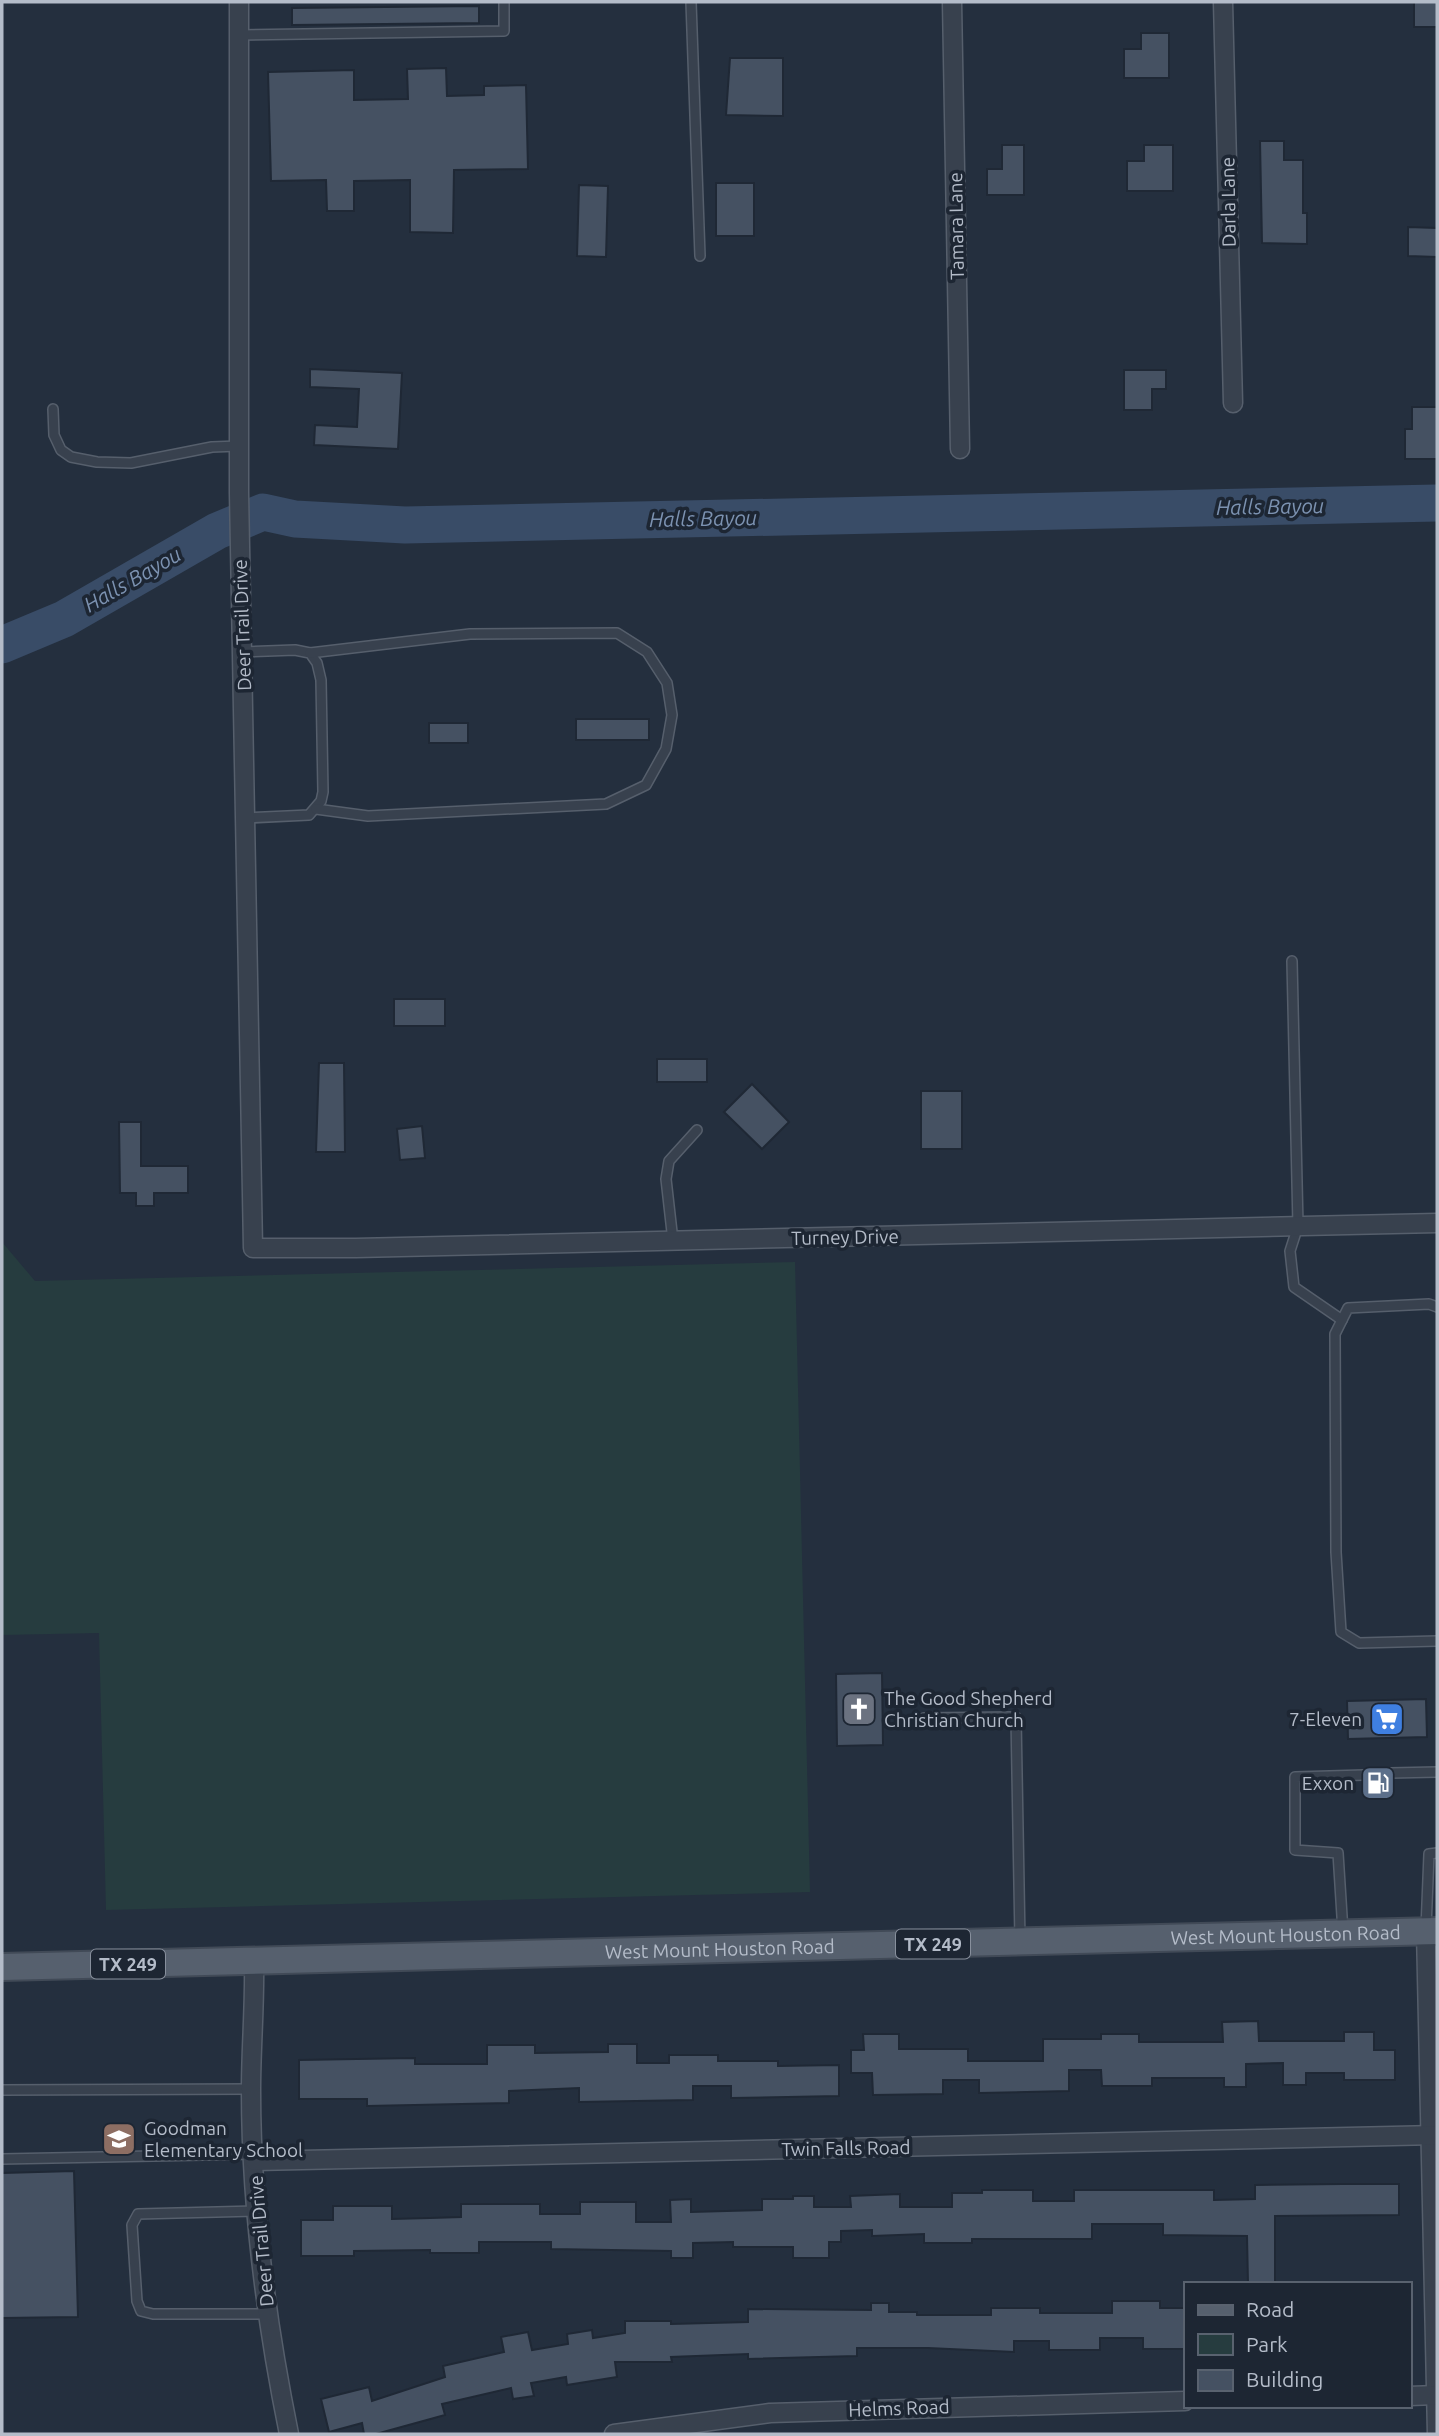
<svg xmlns="http://www.w3.org/2000/svg" width="1439" height="2436" font-family="Ubuntu,sans-serif">
<style>
.green{fill:#263c3f}
.lines{fill:none;stroke-linecap:round;stroke-linejoin:round}
.river{stroke:#394c67;stroke-width:37}
.building{fill:#455162;stroke:#1f2835;stroke-width:2}
.service-casing{stroke:#565f6c;stroke-width:12}
.minor-casing{stroke:#565f6c;stroke-width:21}
.primary-casing{stroke:#414a57;stroke-width:30}
.service{stroke:#38414e;stroke-width:9}
.minor{stroke:#38414e;stroke-width:18}
.primary{stroke:#56606e;stroke-width:26}
.labels{text-anchor:middle;dominant-baseline:central;stroke-width:7;stroke-linejoin:round;paint-order:stroke}
.shield{fill:#1d2633;stroke:#878f9c;stroke-width:2}
.shield-label{font-size:18px;font-weight:bold;fill:#b4bcc9}
.street-label{font-size:19px;fill:#b4bcc9;stroke:#1d2633}
.poi-label{font-size:19px;fill:#b4bcc9;stroke:#1d2633;text-anchor:start}
.water-label{font-size:21px;font-style:italic;fill:#7c92b1;stroke:#1d2633}
</style>
<rect width="100%" height="100%" fill="#242f3e"/>
<!-- green -->
<polygon class="green" points="2,1242 35,1281 795,1262 810,1892 106,1910 99,1633 2,1635"/>
<g class="lines">
<!-- river -->
<polyline class="river" points="2,645 64,619 217,531 263,512 295,519 405,525 1437,503"/>
</g>
<!-- building -->
<g class="building">
<rect x="1414" y="2" width="23" height="25"/>
<polygon points="479,6 479,23 292,25 292,8"/>
<polygon points="1141,33 1169,33 1169,78 1124,78 1124,49 1141,49"/>
<polygon points="730,58 783,58 783,116 726,115"/>
<polygon points="446,68 447,96 484,95 484,86 526,85 528,169 454,170 453,233 410,232 410,180 354,181 354,211 327,211 326,180 271,181 268,72 354,70 354,100 408,99 407,69"/>
<polygon points="1260,141 1284,141 1284,160 1303,160 1303,213 1307,213 1307,244 1262,243"/>
<polygon points="1002,145 1024,145 1024,195 987,195 987,169 1002,169"/>
<polygon points="1144,145 1173,145 1173,191 1127,191 1127,161 1144,161"/>
<rect x="716" y="183" width="38" height="53"/>
<polygon points="579,185 608,186 606,257 577,256"/>
<polygon points="1408,227 1437,228 1437,257 1408,256"/>
<polygon points="310,369 402,373 398,449 314,445 315,425 357,427 359,389 310,387"/>
<polygon points="1124,370 1166,370 1166,389 1152,389 1152,410 1124,410"/>
<polygon points="1412,407 1437,407 1437,459 1405,459 1405,429 1412,429"/>
<rect x="576" y="719" width="73" height="21"/>
<rect x="429" y="723" width="39" height="20"/>
<rect x="394" y="999" width="51" height="27"/>
<rect x="657" y="1059" width="50" height="23"/>
<polygon points="319,1063 344,1063 345,1152 316,1152"/>
<polygon points="752,1084 789,1122 762,1149 724,1112"/>
<rect x="921" y="1091" width="41" height="58"/>
<polygon points="119,1122 141,1122 141,1166 188,1166 188,1193 154,1193 154,1206 136,1206 136,1193 120,1193"/>
<polygon points="422,1126 425,1158 400,1160 397,1129"/>
<polygon points="882,1673 883,1745 837,1746 836,1674"/>
<polygon points="1426,1699 1427,1737 1348,1739 1347,1701"/>
<polygon points="1258,2021 1259,2041 1344,2041 1344,2032 1374,2032 1374,2050 1395,2050 1395,2080 1344,2080 1344,2073 1306,2073 1306,2085 1283,2085 1283,2063 1246,2064 1246,2087 1224,2087 1224,2078 1152,2078 1152,2086 1102,2086 1101,2070 1069,2070 1069,2091 979,2093 979,2080 943,2080 943,2094 873,2095 872,2073 851,2073 851,2050 864,2050 863,2034 899,2034 899,2049 968,2049 968,2061 1043,2061 1043,2039 1101,2039 1101,2034 1139,2034 1139,2042 1223,2042 1222,2022"/>
<polygon points="608,2044 637,2044 637,2063 669,2063 669,2055 718,2055 718,2061 778,2061 778,2066 839,2065 839,2096 731,2098 731,2086 693,2086 693,2100 579,2102 579,2088 509,2091 509,2103 367,2106 367,2099 299,2099 299,2060 415,2058 415,2064 487,2064 487,2045 535,2045 535,2053 608,2052"/>
<polygon points="74,2171 78,2317 2,2318 2,2173"/>
<polygon points="1343,2184 1399,2184 1399,2215 1275,2216 1275,2284 1248,2284 1247,2236 1163,2235 1163,2224 1092,2224 1092,2239 972,2239 972,2243 924,2243 924,2234 872,2236 872,2230 841,2231 841,2242 829,2242 829,2258 793,2258 793,2247 733,2247 733,2242 693,2243 693,2258 671,2258 671,2251 551,2249 551,2242 479,2242 479,2253 430,2253 430,2250 354,2251 354,2256 301,2256 301,2220 333,2220 333,2206 392,2206 392,2219 430,2218 461,2217 461,2204 540,2204 540,2214 580,2214 580,2202 636,2202 636,2222 671,2222 670,2200 691,2199 691,2212 762,2210 762,2199 793,2199 793,2196 814,2196 814,2207 851,2207 850,2196 900,2194 900,2207 952,2207 952,2193 982,2193 982,2190 1033,2190 1033,2201 1074,2201 1074,2190 1214,2190 1214,2200 1255,2199 1255,2185"/>
<polygon points="1112,2301 1160,2301 1160,2308 1185,2308 1185,2349 1143,2349 1143,2338 1100,2338 1100,2350 1049,2350 1049,2341 1014,2341 1014,2352 928,2348 857,2348 857,2356 748,2359 748,2354 671,2357 672,2362 615,2362 617,2377 567,2385 566,2377 531,2383 534,2396 513,2399 511,2388 442,2404 445,2415 376,2434 364,2434 362,2423 329,2432 321,2399 369,2387 372,2401 445,2377 443,2366 504,2352 501,2337 528,2332 532,2350 568,2344 567,2334 592,2330 593,2338 625,2333 625,2321 671,2321 671,2324 748,2322 748,2309 871,2310 871,2303 889,2303 889,2312 917,2312 917,2315 991,2315 991,2308 1040,2308 1040,2313 1112,2313"/>
</g>
<g class="lines">
<!-- service casing -->
<g class="service-casing">
<g id="service">
<polyline points="691,2 700,256"/>
<polyline points="239,35 504,31 504,2"/>
<polyline points="53,409 54,435 61,450 71,457 97,462 131,463 212,447 239,446"/>
<polyline points="243,652 295,650 310,653 317,663 321,680 323,792 321,801 309,815 246,818"/>
<polyline points="310,653 470,634 617,633 647,652 667,683 672,715 666,749 646,785 606,804 368,816 316,809"/>
<polyline points="1292,961 1298,1226 1290,1251 1294,1287 1342,1320"/>
<polyline points="673,1241 666,1179 669,1161 697,1130"/>
<polyline points="1437,1307 1429,1304 1348,1308 1335,1334 1336,1552 1341,1632 1359,1643 1437,1641"/>
<polyline points="924,1718 1016,1717 1020,1940"/>
<polyline points="1391,1773 1437,1772"/>
<polyline points="1426,1928 1429,1854 1437,1853"/>
<polyline points="1343,1932 1338,1853 1295,1850 1295,1777 1364,1775"/>
<polyline points="2,2090 251,2089"/>
<polyline points="2,2159 254,2154"/>
<polyline points="256,2211 138,2214 132,2225 137,2301 141,2311 153,2314 267,2314"/>
</g>
</g>
<!-- minor casing -->
<g class="minor-casing">
<g id="minor">
<polyline points="239,2 239,493 253,1248 356,1248 1437,1223"/>
<polyline points="952,2 960,449"/>
<polyline points="1223,2 1233,403"/>
<polyline points="1426,1931 1437,2434"/>
<path d="M254,1961C255,2004 251,2047 251,2090C251,2205 266,2321 289,2434"/>
<polyline points="255,2161 1437,2135"/>
<polyline points="1409,2396 1437,2395"/>
<polyline points="614,2434 770,2413 1185,2401"/>
</g>
</g>
<!-- primary casing -->
<g class="primary-casing">
<g id="primary">
<path id="s1" d="M2,1967L1437,1931"/>
</g>
</g>
<!-- service -->
<use href="#service" class="service"/>
<!-- minor -->
<use href="#minor" class="minor"/>
<!-- primary -->
<use href="#primary" class="primary"/>
</g>
<!-- icons -->
<defs>
<g id="church-square" transform="scale(1.75)"><rect x="-9" y="-9" width="18" height="18" rx="4" fill="#6b7280" stroke="#1d2633"/><path d="M-1.2-6h2.4v3.5h3.3v2.4h-3.3V6h-2.4V-.1h-3.3v-2.4h3.3Z" fill="#fff"/></g>
<g id="supermarket-square" transform="scale(1.75)"><rect x="-9" y="-9" width="18" height="18" rx="4" fill="#3f7fe0" stroke="#1d2633"/><path d="M-6-5.5h2.5l.6 2H6L4.5 2H-2.5L-4.4-4H-6ZM-1.5 3.2a1.3 1.3 0 1 0 .1 0ZM3 3.2a1.3 1.3 0 1 0 .1 0Z" fill="#fff"/></g>
<g id="fuel-square" transform="scale(1.75)"><rect x="-9" y="-9" width="18" height="18" rx="4" fill="#5c6f8a" stroke="#1d2633"/><path d="M-5.5-6h7V0h2V4h1.3V-2.5L3-4.5l.8-.8L6-3V5H2.5V1h-1V6h-7ZM-4.2-4.7v3.2H.2V-4.7Z" fill="#fff"/></g>
<g id="school-square" transform="scale(1.75)"><rect x="-9" y="-9" width="18" height="18" rx="4" fill="#8d6e63" stroke="#1d2633"/><path d="M0-5L7-2L0 1L-7-2ZM-4 1L0 2.5L4 1V4Q0 6-4 4Z" fill="#fff"/></g>
</defs>
<g fill-rule="evenodd">
<use href="#church-square" x="859" y="1709"/>
<use href="#supermarket-square" x="1387" y="1719"/>
<use href="#fuel-square" x="1378" y="1783"/>
<use href="#school-square" x="119" y="2139"/>
</g>
<g class="labels">
<!-- shield labels -->
<g class="shield">
<rect x="896" y="1929.5" width="74" height="29" rx="5"/>
<rect x="91" y="1949.5" width="74" height="29" rx="5"/>
</g>
<g class="shield-label">
<text x="933" y="1944">TX 249</text>
<text x="128" y="1964">TX 249</text>
</g>
<!-- street labels -->
<g class="street-label">
<text transform="translate(1228 202) rotate(-91)">Darla Lane</text>
<text transform="translate(956 226) rotate(-91)">Tamara Lane</text>
<text transform="translate(242 625) rotate(-92)">Deer Trail Drive</text>
<text transform="translate(845 1237) rotate(-1)">Turney Drive</text>
<text stroke="none"><textPath href="#s1" startOffset="1284">West Mount Houston Road</textPath></text>
<text stroke="none"><textPath href="#s1" startOffset="718">West Mount Houston Road</textPath></text>
<text transform="translate(846 2148) rotate(-1)">Twin Falls Road</text>
<text transform="translate(261 2241) rotate(-95)">Deer Trail Drive</text>
<text transform="translate(899 2408) rotate(-2)">Helms Road</text>
</g>
<!-- poi labels -->
<g class="poi-label">
<text x="884" y="1698">The Good Shepherd<tspan x="884" dy="22">Christian Church</tspan></text>
<text x="1362" y="1719" text-anchor="end">7-Eleven</text>
<text x="1354" y="1783" text-anchor="end">Exxon</text>
<text x="144" y="2128">Goodman<tspan x="144" dy="22">Elementary School</tspan></text>
</g>
<!-- water labels -->
<g class="water-label">
<text transform="translate(1270 506) rotate(-1)">Halls Bayou</text>
<text transform="translate(703 518) rotate(-1)">Halls Bayou</text>
<text transform="translate(132 579) rotate(-30)">Halls Bayou</text>
</g>
</g>
<!-- border -->
<rect width="1439" height="2436" fill="none" stroke="#b4bcc9" stroke-width="7"/>
<!-- legend -->
<rect x="1184" y="2282" width="228" height="126" fill="#1d2633" stroke="#59626f" stroke-width="2"/>
<rect x="1198" y="2305" width="35" height="10" fill="#56606e" stroke="#59626f" stroke-width="2"/>
<text x="1246" y="2317" font-size="21" fill="#b4bcc9">Road</text>
<rect x="1198" y="2334" width="35" height="21" fill="#263c3f" stroke="#59626f" stroke-width="2"/>
<text x="1246" y="2352" font-size="21" fill="#b4bcc9">Park</text>
<rect x="1198" y="2370" width="35" height="21" fill="#455162" stroke="#59626f" stroke-width="2"/>
<text x="1246" y="2387" font-size="21" fill="#b4bcc9">Building</text>
</svg>
